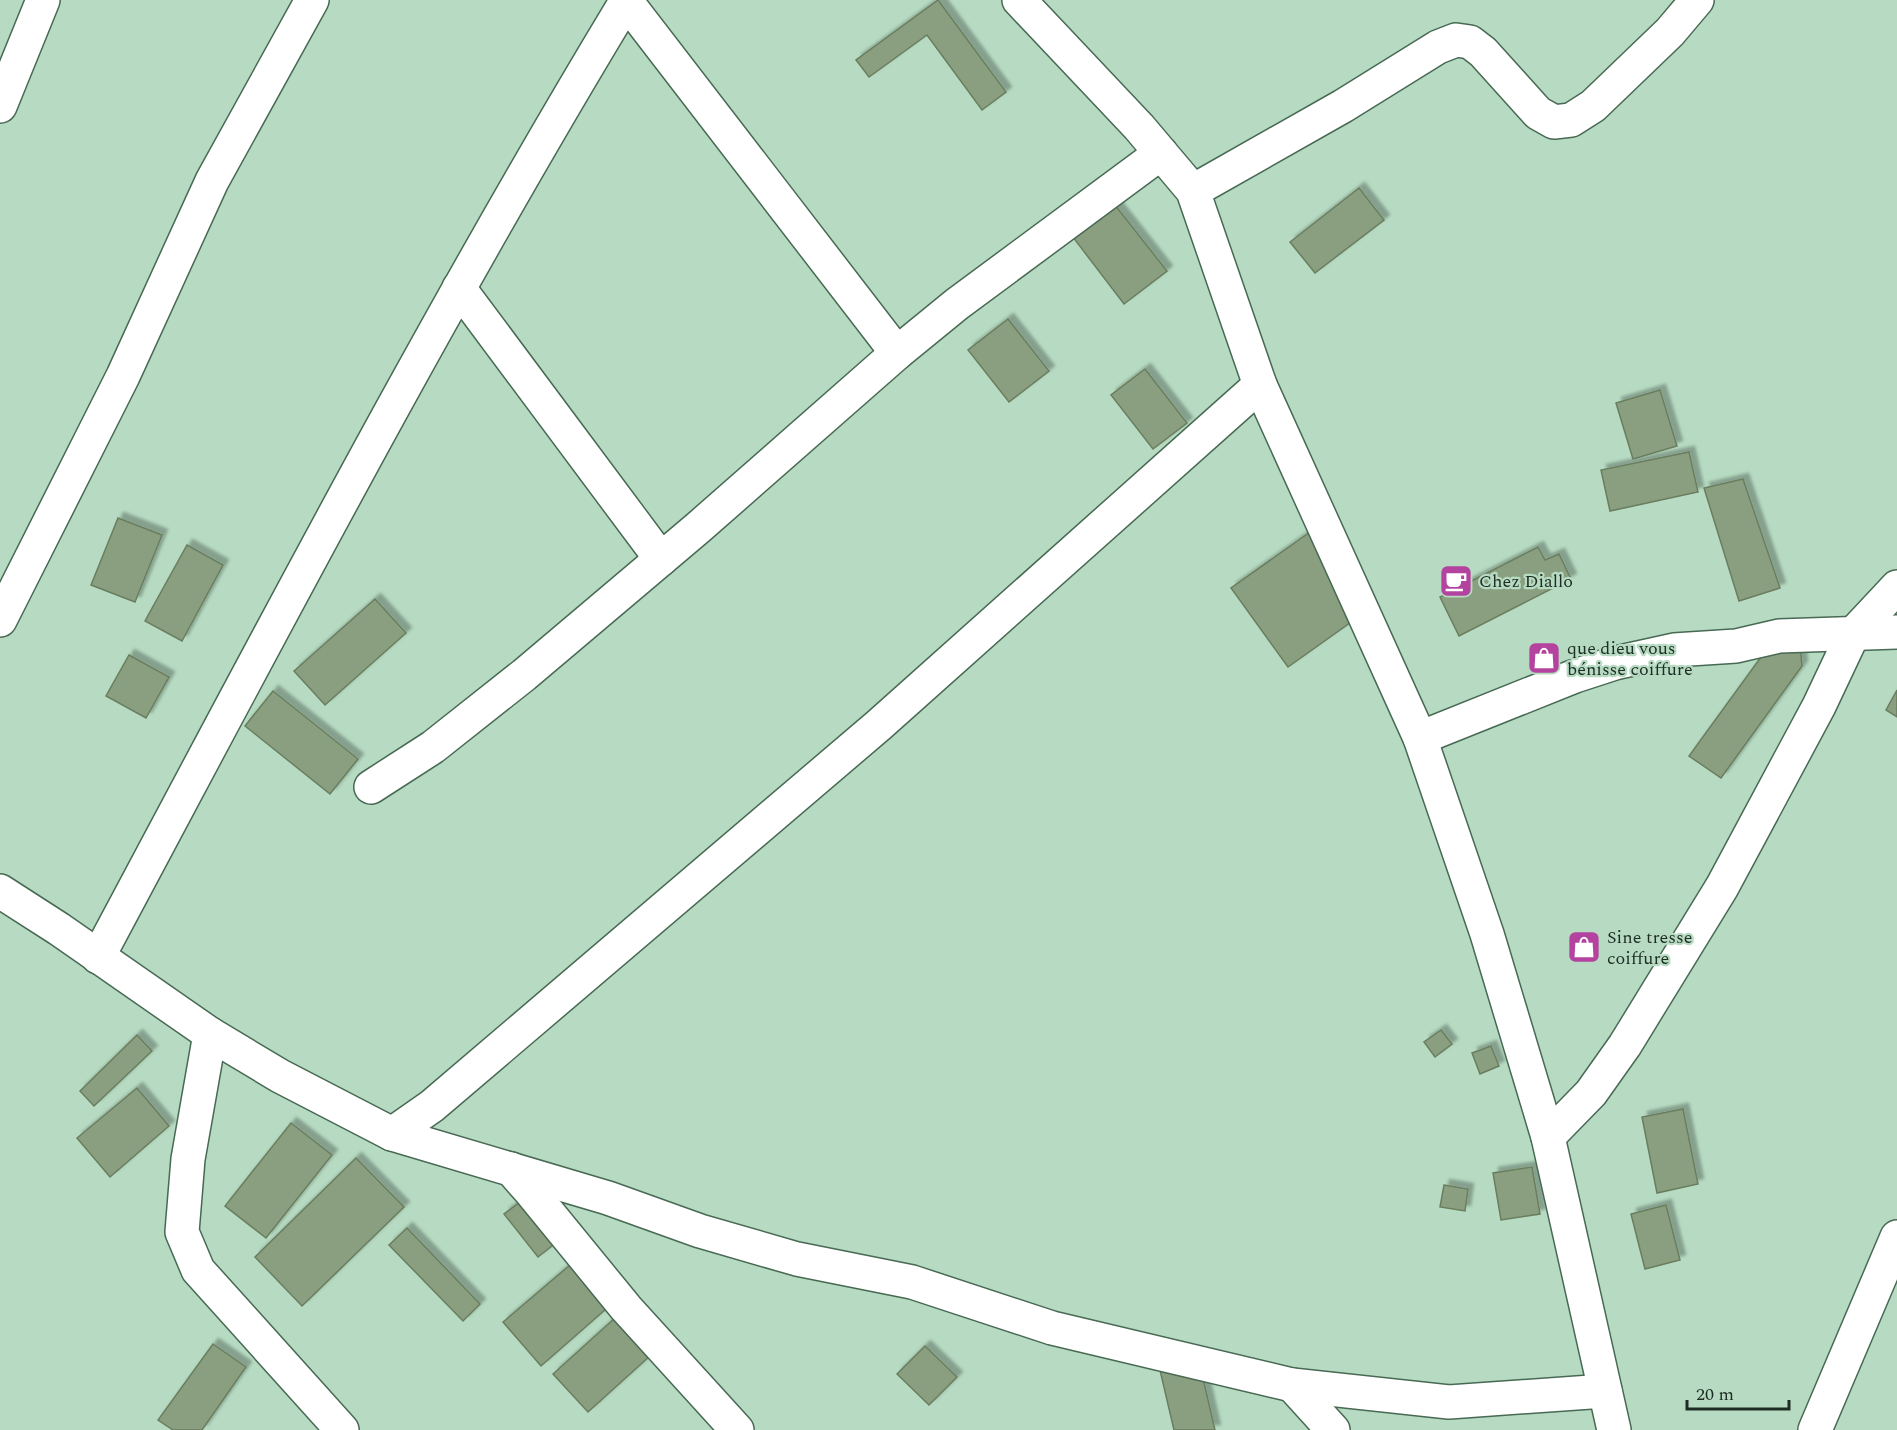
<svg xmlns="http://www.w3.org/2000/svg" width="1897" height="1430" font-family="Spectral,serif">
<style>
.building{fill:#8a9f7f;stroke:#6a7e5f;stroke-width:1.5;filter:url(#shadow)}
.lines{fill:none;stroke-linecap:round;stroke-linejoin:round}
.street-casing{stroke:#486953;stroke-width:36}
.secondary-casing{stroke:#486953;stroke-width:36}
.street{stroke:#fff;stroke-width:33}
.secondary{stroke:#fff;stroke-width:33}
.labels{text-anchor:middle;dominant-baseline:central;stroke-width:4.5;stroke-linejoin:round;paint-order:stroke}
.poi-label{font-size:18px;fill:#1e2c23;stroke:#b6dbc2;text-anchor:start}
</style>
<defs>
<filter id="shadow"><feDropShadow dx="5.5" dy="-5.5" stdDeviation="1.5" flood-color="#0004"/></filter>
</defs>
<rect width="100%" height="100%" fill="#b6dbc2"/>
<!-- building -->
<g class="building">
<polygon points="938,0 1006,92 982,110 927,35 869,77 856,60"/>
<polygon points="1359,188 1384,220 1315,273 1290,242"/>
<polygon points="1111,200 1167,271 1124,304 1069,232"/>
<polygon points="1008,319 1049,371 1009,402 968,350"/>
<polygon points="1145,369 1187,423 1153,449 1111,395"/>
<polygon points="1660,390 1677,446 1633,459 1616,403"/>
<polygon points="1689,452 1698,492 1610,511 1601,470"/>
<polygon points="1743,479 1780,588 1739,601 1704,488"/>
<polygon points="118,518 162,535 135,602 91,585"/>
<polygon points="1317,527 1361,615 1288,667 1231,588"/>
<polygon points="187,545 223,565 182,641 145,621"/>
<polygon points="1538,547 1545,560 1559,554 1571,579 1459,636 1440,597"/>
<polygon points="375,599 406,633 325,705 294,671"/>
<polygon points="1800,644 1802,666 1721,778 1689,756 1769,646"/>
<polygon points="129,655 169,677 146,718 106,696"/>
<polygon points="1897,690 1897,717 1886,710"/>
<polygon points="273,691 358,759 330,794 245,726"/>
<polygon points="1441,1030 1452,1044 1435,1057 1424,1042"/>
<polygon points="137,1035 152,1051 94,1106 80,1091"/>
<polygon points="1491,1046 1499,1066 1480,1074 1472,1053"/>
<polygon points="137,1088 169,1126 110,1177 77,1138"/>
<polygon points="1683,1109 1698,1184 1657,1193 1642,1117"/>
<polygon points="291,1123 332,1155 266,1238 225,1206"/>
<polygon points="356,1158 404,1207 302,1306 255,1257"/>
<polygon points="1532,1167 1540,1214 1501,1220 1493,1173"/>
<polygon points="1444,1185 1468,1189 1465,1211 1440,1207"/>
<polygon points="532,1193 566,1235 538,1257 504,1214"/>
<polygon points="1666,1205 1680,1260 1645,1269 1631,1214"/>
<polygon points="407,1228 480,1304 463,1321 389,1245"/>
<polygon points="577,1259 614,1302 541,1366 503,1322"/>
<polygon points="626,1308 661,1346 588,1412 553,1374"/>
<polygon points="213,1344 246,1367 202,1430 173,1430 158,1420"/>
<polygon points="925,1346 957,1377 929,1405 897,1374"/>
<polygon points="1159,1366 1202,1374 1215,1430 1174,1430"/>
</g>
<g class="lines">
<!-- street casing -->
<g class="street-casing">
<g id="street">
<polyline points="626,1 897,353"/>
<polyline points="0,106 43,0"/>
<polyline points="1193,191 1343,106 1438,47 1456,40 1470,42 1483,52 1538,113 1554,122 1571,120 1593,106 1670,32 1697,0"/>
<polyline points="459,288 661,559"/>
<polyline points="0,620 123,376 212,181 312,0"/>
<polyline points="1420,738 1575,676 1615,663 1674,650 1736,646 1779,636 1897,632"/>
<polyline points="371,787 433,747 524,675 699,527 897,353 957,304 1161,153"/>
<polyline points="0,891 59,929 210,1034 280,1076 392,1134 608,1198 700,1231 797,1259 912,1282 1052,1328 1292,1385 1449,1402 1605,1391"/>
<path d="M98,957C270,635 438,312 627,0"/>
<polyline points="210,1034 188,1159 182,1232 198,1270 342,1430"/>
<polyline points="392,1134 432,1106 879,725 1260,385"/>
<polyline points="1548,1137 1591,1093 1625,1045 1722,887 1819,706 1853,634 1897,587"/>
<polyline points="511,1169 532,1193 626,1308 737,1430"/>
<polyline points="1292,1385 1333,1430"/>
<polyline points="1815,1430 1897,1237"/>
</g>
</g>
<!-- secondary casing -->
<g class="secondary-casing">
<polyline id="secondary" points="1019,0 1139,127 1193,191 1260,385 1420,738 1487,934 1548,1137 1614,1430"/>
</g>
<!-- street -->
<use href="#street" class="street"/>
<!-- secondary -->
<use href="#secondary" class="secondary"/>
</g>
<!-- icons -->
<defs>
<g id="cafe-square" transform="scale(1.725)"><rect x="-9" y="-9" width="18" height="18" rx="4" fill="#b3439f" stroke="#b6dbc2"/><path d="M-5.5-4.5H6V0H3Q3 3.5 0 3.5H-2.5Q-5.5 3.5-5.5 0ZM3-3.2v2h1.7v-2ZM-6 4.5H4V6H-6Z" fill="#fff"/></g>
<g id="shop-square" transform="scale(1.725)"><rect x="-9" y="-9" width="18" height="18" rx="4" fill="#b3439f" stroke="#b6dbc2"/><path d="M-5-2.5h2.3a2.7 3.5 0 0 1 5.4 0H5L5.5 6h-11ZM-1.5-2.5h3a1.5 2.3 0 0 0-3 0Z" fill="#fff"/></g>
</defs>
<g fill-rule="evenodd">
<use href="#cafe-square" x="1456" y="581"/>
<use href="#shop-square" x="1544" y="658"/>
<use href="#shop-square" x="1584" y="947"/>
</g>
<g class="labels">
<!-- poi labels -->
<g class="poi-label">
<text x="1479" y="581">Chez Diallo</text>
<text x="1567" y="648">que dieu vous<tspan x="1567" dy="21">bénisse coiffure</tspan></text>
<text x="1607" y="937">Sine tresse<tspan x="1607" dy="21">coiffure</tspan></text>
</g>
</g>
<!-- scale -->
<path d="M1687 1400v9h102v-9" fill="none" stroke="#1e2c23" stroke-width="3"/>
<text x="1696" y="1400" font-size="18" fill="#1e2c23" stroke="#b6dbc2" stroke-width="4.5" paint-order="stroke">20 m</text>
</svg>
